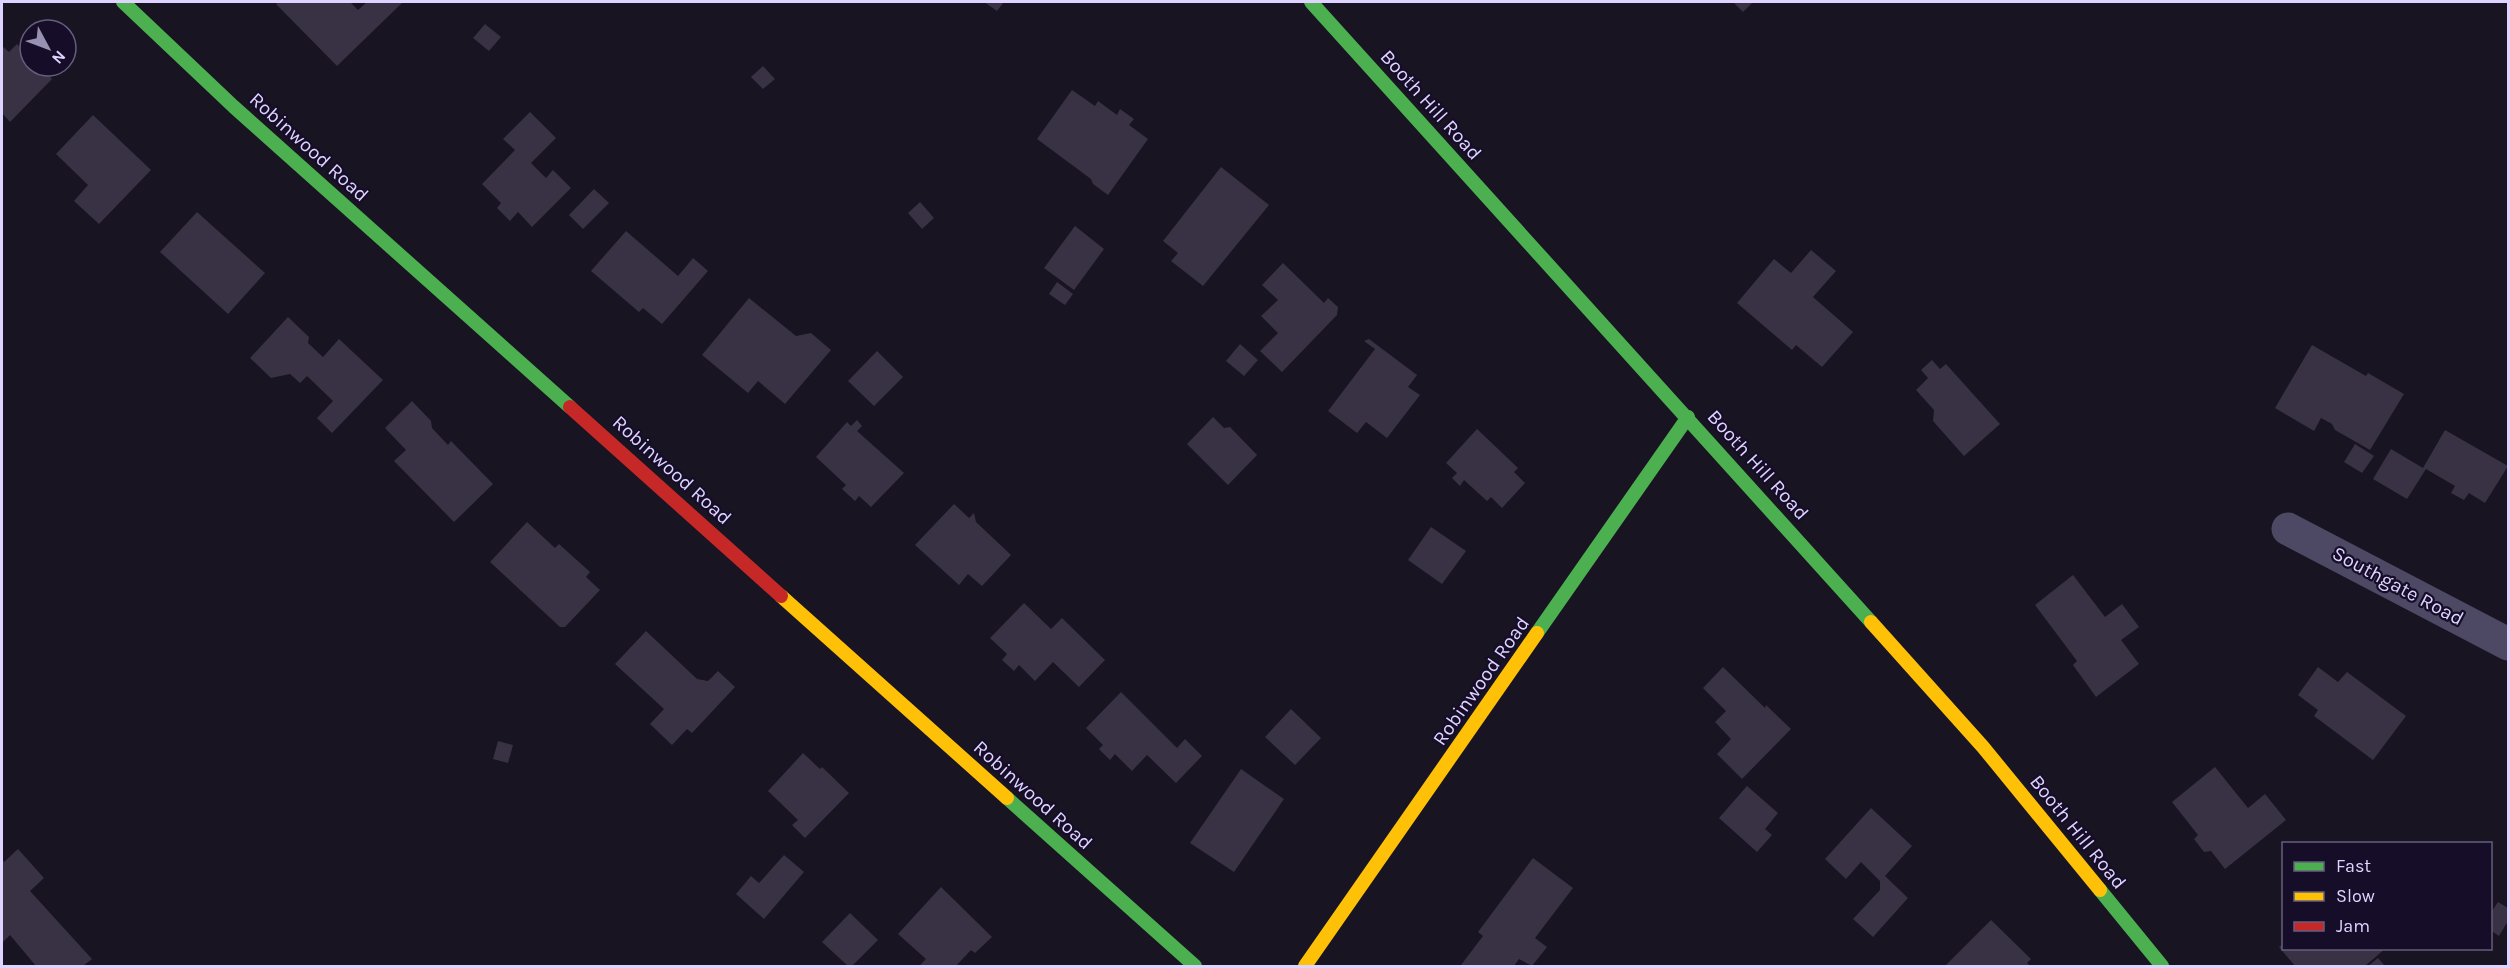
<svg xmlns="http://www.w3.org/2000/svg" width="2510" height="968" font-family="Karla,sans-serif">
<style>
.building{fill:#383244}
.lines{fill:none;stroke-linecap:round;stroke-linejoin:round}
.street{stroke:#4d4863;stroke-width:33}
.fast{stroke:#4caf50;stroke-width:14}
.slow{stroke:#ffc107;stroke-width:14}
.jam{stroke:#c62828;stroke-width:14}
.labels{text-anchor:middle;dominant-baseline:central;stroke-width:4.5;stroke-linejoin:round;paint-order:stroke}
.street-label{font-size:20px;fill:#dfd4ff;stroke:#160e28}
</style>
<rect width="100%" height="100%" fill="#181422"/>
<!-- building -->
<g class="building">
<polygon points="279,2 350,2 358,10 367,2 403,2 337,66 276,4"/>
<polygon points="984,2 1004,2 997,11"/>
<polygon points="1733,2 1753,2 1743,12"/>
<polygon points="485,24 501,37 489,51 473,38"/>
<polygon points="17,44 30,57 30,66 40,66 52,79 10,122 2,113 2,46 9,52"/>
<polygon points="763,66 775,79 763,89 751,77"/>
<polygon points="1072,90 1095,106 1098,101 1117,115 1120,109 1134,119 1129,125 1148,139 1108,195 1093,184 1091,179 1037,139"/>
<polygon points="530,112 556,138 531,163 546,178 553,170 571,188 532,227 518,212 510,221 497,208 501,203 482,184 515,150 503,139"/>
<polygon points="93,115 151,170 99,224 74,201 88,185 56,154"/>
<polygon points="1221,167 1269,205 1203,286 1171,261 1178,253 1163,241"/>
<polygon points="594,189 609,203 583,229 569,215"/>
<polygon points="920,202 934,218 922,229 908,213"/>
<polygon points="197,212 265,273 228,314 160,252"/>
<polygon points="1075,226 1104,249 1074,290 1044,268"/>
<polygon points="626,231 678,276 693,258 708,271 662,324 643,308 639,312 591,271"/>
<polygon points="1811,250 1836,271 1813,297 1853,332 1822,367 1796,345 1792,350 1737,303 1774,259 1791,273"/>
<polygon points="1283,263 1324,303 1328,298 1338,307 1337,315 1282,372 1260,351 1278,333 1261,316 1278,300 1262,285"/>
<polygon points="1057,282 1073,294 1065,305 1049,294"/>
<polygon points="749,298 796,336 811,333 831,350 785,404 758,381 748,393 702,355"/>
<polygon points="288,317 309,337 308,343 323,357 339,339 383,380 332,433 317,418 333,401 307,376 300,383 290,374 271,378 250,358"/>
<polygon points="1369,339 1417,375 1408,387 1420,395 1387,438 1366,422 1357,433 1328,411 1375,349 1364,341"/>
<polygon points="1240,344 1258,360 1244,376 1226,361"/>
<polygon points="2312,345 2366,376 2368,373 2404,394 2370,450 2335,430 2332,424 2321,418 2314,431 2275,408"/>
<polygon points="877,351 903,377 874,406 848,381"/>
<polygon points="1932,360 1940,369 1946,364 2000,424 1964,456 1933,421 1934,410 1916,390 1928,378 1921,370"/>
<polygon points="412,401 431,421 432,428 448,445 451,441 493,484 454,522 394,461 406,450 385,428"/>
<polygon points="1213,417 1224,428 1230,427 1257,455 1228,485 1187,444"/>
<polygon points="857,420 862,426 857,431 904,473 871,507 859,496 855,501 842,489 846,485 816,457 847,422 851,426"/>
<polygon points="1477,429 1518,468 1514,472 1525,483 1502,508 1491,497 1487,501 1464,480 1460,486 1452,478 1457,473 1446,463"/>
<polygon points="2445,430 2508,466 2485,503 2469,493 2464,500 2451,493 2455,486 2426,469 2407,499 2373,479 2391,449 2423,468"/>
<polygon points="2355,444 2374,456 2362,473 2344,462"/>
<polygon points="954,504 969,518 974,513 976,522 1011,555 982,586 968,574 959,585 915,545"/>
<polygon points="527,522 555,548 559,544 590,572 586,577 600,590 565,627 560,627 490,562"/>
<polygon points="1431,527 1466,551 1442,584 1408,560"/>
<polygon points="2073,575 2105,617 2122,604 2139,627 2121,640 2139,664 2096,697 2073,665 2077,661 2035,605"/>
<polygon points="1024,603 1051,629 1062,618 1105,660 1079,687 1053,662 1035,681 1019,665 1014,671 1002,660 1007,654 990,638"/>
<polygon points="646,631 697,679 708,681 718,671 735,687 692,733 687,729 672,745 650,724 664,709 615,664"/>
<polygon points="1723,667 1765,708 1766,705 1791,729 1742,779 1717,754 1731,739 1715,722 1726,711 1703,688"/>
<polygon points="2318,667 2338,682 2347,672 2406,716 2373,760 2314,716 2318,710 2298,695"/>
<polygon points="1121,692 1177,748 1185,739 1202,756 1176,783 1147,755 1132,771 1115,754 1110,760 1099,749 1103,745 1086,728"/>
<polygon points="1291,709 1321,738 1295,765 1265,737"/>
<polygon points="498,741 513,745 508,763 493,759"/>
<polygon points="803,753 820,769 822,767 849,793 805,838 792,825 798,820 768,791"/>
<polygon points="2215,767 2248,808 2265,794 2286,820 2225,869 2211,851 2204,852 2194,839 2198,835 2172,802"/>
<polygon points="1241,769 1284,799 1234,872 1190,843"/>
<polygon points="1747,786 1778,813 1765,829 1772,835 1757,852 1719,818"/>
<polygon points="1871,808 1912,846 1885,876 1908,898 1873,937 1853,919 1880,890 1880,881 1861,862 1846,879 1825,859"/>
<polygon points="18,849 44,878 30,891 92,959 83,966 36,966 10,935 2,943 2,859 4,862"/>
<polygon points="784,855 804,872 764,919 736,894 751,876 759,883"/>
<polygon points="1533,858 1573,888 1535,938 1547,947 1532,966 1519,959 1514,966 1464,966 1461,965 1483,936 1478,932"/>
<polygon points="941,887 992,937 975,953 971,950 956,966 919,966 926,959 898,934"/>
<polygon points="2498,902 2508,908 2508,921 2499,936 2490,930 2490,914"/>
<polygon points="850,913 878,940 852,966 848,966 822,942"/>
<polygon points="1991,920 2031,959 2027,963 2030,966 1945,966"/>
<polygon points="2284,943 2284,948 2386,948 2365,966 2295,966 2279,947"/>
<polygon points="2378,958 2385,966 2368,966"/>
</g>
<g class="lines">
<!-- street -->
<polyline class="street" points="2288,529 2508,644"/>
<!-- fast -->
<g class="fast">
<polyline points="123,2 234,107 570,407"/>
<polyline points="1311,2 1871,622"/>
<polyline points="1537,633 1688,417"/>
<polyline points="1007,798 1195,966"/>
<polyline points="2100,890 2162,966"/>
</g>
<!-- slow -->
<g class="slow">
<polyline points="781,596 1007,798"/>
<polyline points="1871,622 1983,747 2100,890"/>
<polyline points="1305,966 1537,633"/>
</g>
<!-- jam -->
<polyline class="jam" points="570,407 781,596"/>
</g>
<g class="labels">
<!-- street labels -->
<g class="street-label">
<text transform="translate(1431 105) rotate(48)">Booth Hill Road</text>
<text transform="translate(309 147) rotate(42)">Robinwood Road</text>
<text transform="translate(1758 465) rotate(48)">Booth Hill Road</text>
<text transform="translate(672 470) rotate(42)">Robinwood Road</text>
<text transform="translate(2398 586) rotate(28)">Southgate Road</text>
<text transform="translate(1481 681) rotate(-55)">Robinwood Road</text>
<text transform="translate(1033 795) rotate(42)">Robinwood Road</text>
<text transform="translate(2078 832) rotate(51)">Booth Hill Road</text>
</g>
</g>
<!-- border -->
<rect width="2510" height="968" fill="none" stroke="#dfd4ff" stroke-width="6"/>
<!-- legend -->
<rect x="2282" y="842" width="210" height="108" fill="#160e28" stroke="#665d7e" stroke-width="1.5"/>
<rect x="2294" y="862" width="30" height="9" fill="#4caf50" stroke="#665d7e" stroke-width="1.5"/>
<text x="2336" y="872" font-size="18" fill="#dfd4ff">Fast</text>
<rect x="2294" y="892" width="30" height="9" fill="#ffc107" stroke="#665d7e" stroke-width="1.5"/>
<text x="2336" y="902" font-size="18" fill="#dfd4ff">Slow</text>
<rect x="2294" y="922" width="30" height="9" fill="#c62828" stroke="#665d7e" stroke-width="1.5"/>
<text x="2336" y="932" font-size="18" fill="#dfd4ff">Jam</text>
<!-- north arrow -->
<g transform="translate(48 48) rotate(131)"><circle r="28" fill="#160e28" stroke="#665d7e" stroke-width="1.5"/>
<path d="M0-4.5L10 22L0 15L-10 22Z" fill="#9991b2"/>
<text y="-9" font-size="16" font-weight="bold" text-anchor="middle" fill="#dfd4ff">N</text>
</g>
</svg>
